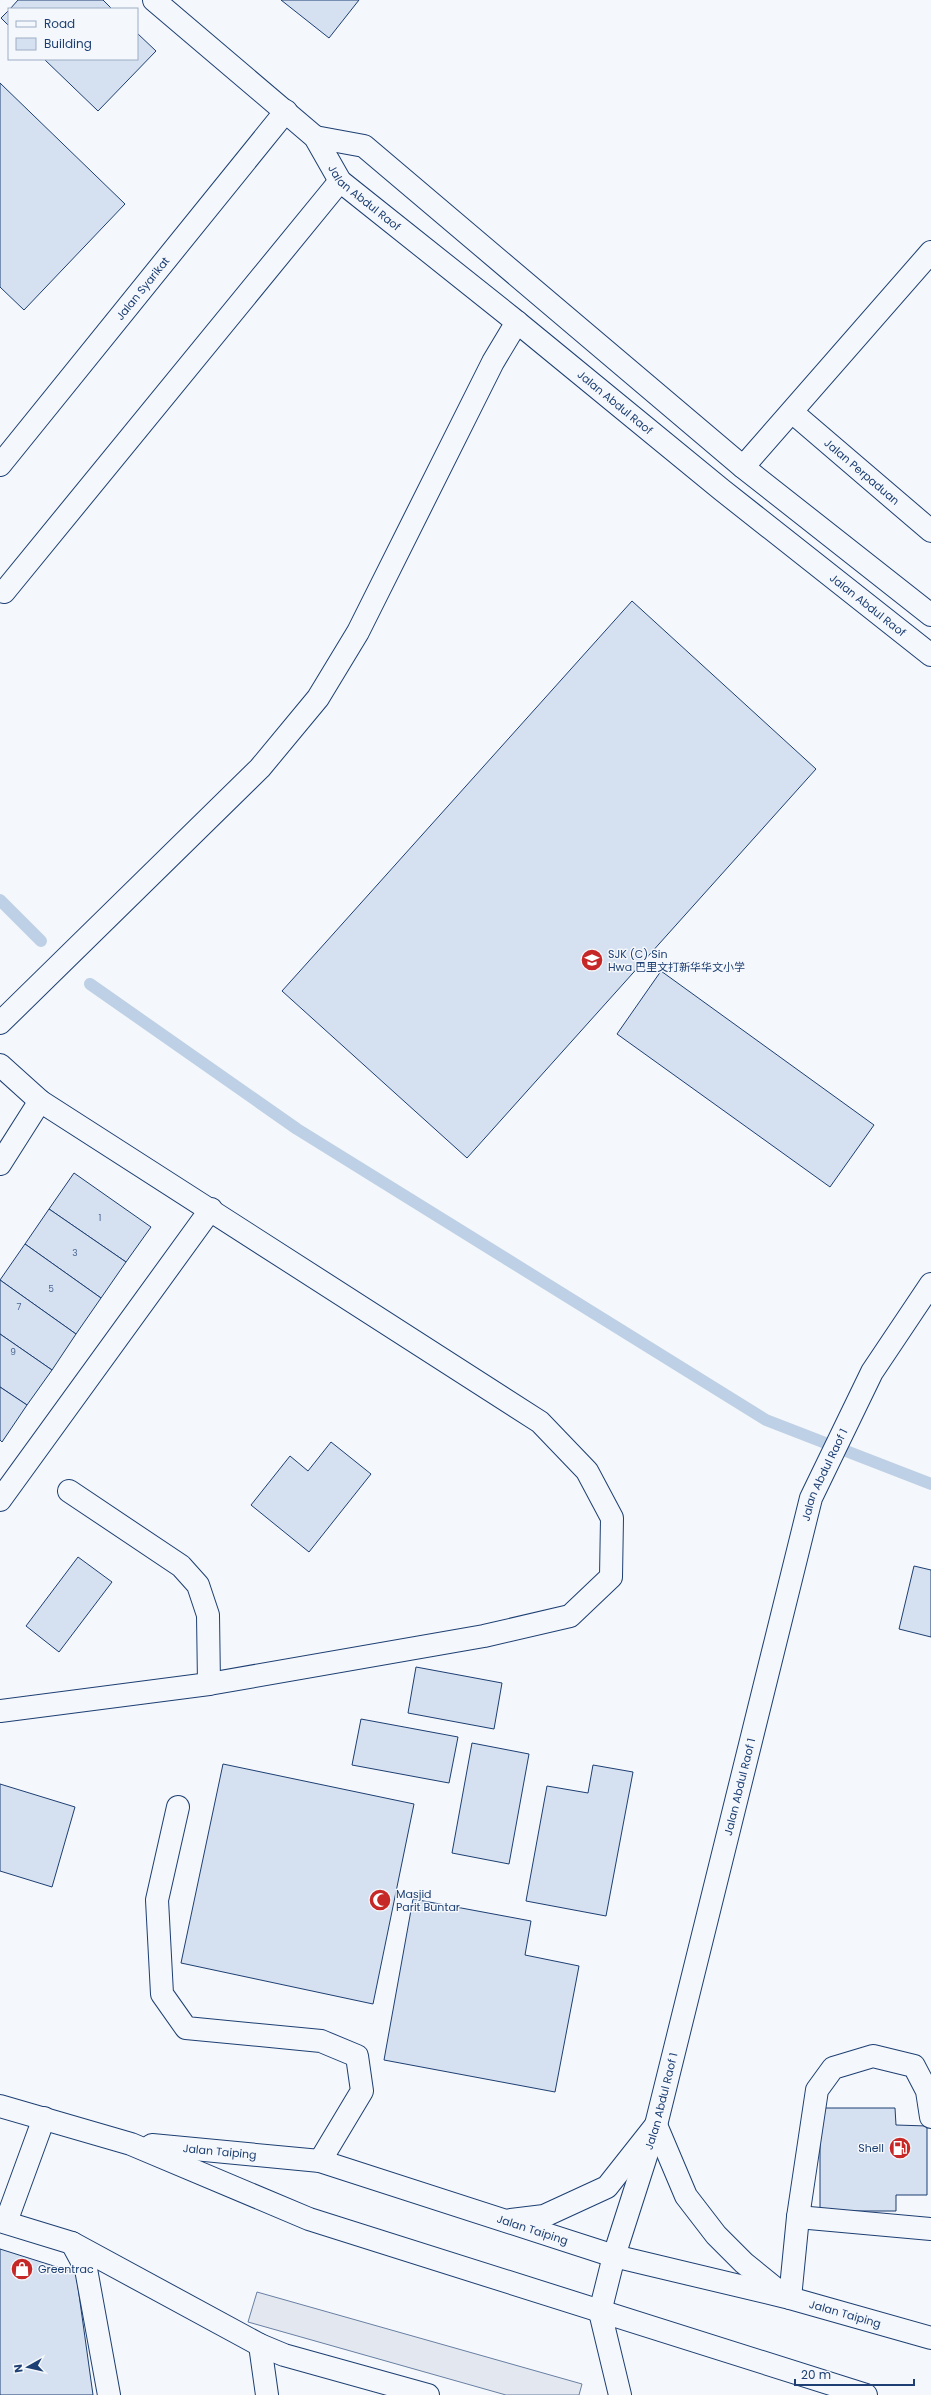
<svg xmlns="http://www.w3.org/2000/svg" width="931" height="2395" font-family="Poppins,'Noto Sans SC',sans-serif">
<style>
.parking{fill:#e3e8f0;stroke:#687fa3}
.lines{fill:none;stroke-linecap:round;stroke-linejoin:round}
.stream{stroke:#bed0e5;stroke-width:12}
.building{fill:#d5e0f0;stroke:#1d3f73}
.minor-casing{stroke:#1d3f73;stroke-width:24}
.major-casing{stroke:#1d3f73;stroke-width:24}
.minor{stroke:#f4f7fb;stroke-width:22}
.major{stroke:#f4f7fb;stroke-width:22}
.labels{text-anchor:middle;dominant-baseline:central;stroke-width:3;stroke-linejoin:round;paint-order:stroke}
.number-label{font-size:9px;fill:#4b6792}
.street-label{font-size:11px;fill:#1d3f73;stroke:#f4f7fb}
.poi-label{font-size:11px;fill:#1d3f73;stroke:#f4f7fb;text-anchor:start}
</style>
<rect width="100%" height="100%" fill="#f4f7fb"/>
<!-- parking -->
<polygon class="parking" points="257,2292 582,2384 579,2395 506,2395 248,2322"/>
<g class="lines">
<!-- stream -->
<g class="stream">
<polyline points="0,900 41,941"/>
<polyline points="90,984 297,1129 766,1420 931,1484"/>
</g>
</g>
<!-- building -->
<g class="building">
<polygon points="18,0 103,0 112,9 10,9"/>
<polygon points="281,0 359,0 329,38"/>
<polygon points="9,10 9,26 1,18"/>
<polygon points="137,33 156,51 98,111 44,59 137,59"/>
<polygon points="0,83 125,204 24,310 0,287"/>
<polygon points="632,601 816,769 467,1158 282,991"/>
<polygon points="661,971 874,1125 830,1187 617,1034"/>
<polygon points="74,1173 151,1227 126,1262 49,1209"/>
<polygon points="49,1209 126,1262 101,1298 25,1244"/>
<polygon points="25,1244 101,1298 76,1334 0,1280"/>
<polygon points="0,1280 76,1334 52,1370 0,1334"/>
<polygon points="0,1334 52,1370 27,1405 0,1387"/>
<polygon points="0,1387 27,1405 2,1442 0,1440"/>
<polygon points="331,1442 371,1474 309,1552 251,1505 290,1456 308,1471"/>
<polygon points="78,1557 112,1582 59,1652 26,1626"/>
<polygon points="914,1566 931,1570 931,1637 899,1629"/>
<polygon points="416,1667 502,1683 494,1729 408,1713"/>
<polygon points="361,1719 458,1737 449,1783 352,1765"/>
<polygon points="472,1743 529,1754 509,1864 452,1853"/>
<polygon points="223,1764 414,1804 373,2004 181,1963"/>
<polygon points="593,1765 633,1772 606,1916 526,1901 547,1786 588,1793"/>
<polygon points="0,1784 75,1807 52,1887 0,1871"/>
<polygon points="413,1899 531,1921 525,1955 579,1966 555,2092 384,2060"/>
<polygon points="820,2108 895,2108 896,2125 927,2126 927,2195 896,2195 896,2211 820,2211"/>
<polygon points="0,2249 76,2273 93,2395 0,2395"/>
</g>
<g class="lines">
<!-- minor casing -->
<g class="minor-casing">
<g id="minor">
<path id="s1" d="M792,412L931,531"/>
<path id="s2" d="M0,465L286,111"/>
<polyline points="743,467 931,252"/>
<polyline points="4,592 340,181"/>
<polyline points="0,1023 260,768 318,698 358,632 493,362 517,322"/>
<polyline points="0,1065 40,1101 540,1422 587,1471 612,1518 611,1577 570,1616 484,1636 209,1684 0,1711"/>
<polyline points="0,1164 40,1101"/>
<polyline points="69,1491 181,1566 198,1585 208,1615 209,1684"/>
<polyline points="0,1500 211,1209"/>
<polyline points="178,1807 157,1900 162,1994 186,2028 321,2041 357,2056 362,2091 320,2161"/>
<polyline points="798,2217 931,2229"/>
<polyline points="0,2221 72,2243 260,2345 284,2355 428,2395"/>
<polyline points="6,2222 44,2118"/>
<polyline points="72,2243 86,2269 109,2395"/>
<polyline points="790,2298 798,2217 817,2090 833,2068 873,2056 914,2066 927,2091 931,2117"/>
<polyline points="260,2345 267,2395"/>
<path id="s3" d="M620,2395L600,2312L614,2256L656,2125L811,1498L872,1372L931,1284"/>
</g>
</g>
<!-- major casing -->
<g class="major-casing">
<g id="major">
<path id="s4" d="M154,0L315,137L340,181L517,322L722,490L931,655"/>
<polyline points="315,137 364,146 743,467 931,615"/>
<polyline points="0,2106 131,2144 309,2219 866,2395"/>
<path id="s5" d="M152,2145L320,2161L614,2256L786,2297L931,2338"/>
<polyline points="511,2220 544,2216 607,2187 656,2125 686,2196 716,2235 744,2263 781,2293"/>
</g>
</g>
<!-- minor -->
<use href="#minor" class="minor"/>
<!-- major -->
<use href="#major" class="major"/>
</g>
<!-- icons -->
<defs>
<g id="school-disc" transform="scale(1.15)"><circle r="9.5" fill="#c62828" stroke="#f4f7fb"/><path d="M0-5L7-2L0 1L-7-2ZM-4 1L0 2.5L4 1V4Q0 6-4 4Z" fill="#fff"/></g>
<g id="mosque-disc" transform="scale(1.15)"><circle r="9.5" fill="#c62828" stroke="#f4f7fb"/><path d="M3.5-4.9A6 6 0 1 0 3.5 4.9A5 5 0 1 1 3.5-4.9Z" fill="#fff"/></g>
<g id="fuel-disc" transform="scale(1.15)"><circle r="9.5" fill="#c62828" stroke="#f4f7fb"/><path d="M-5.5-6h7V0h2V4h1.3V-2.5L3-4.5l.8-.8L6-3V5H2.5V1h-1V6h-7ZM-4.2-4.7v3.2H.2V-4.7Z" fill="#fff"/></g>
<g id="shop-disc" transform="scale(1.15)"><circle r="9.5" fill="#c62828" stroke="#f4f7fb"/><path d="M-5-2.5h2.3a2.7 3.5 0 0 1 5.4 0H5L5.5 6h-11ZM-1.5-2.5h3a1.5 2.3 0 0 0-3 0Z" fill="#fff"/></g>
</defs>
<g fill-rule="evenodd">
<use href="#school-disc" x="592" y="960"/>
<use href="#mosque-disc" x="380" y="1900"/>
<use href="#fuel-disc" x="900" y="2148"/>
<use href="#shop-disc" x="22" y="2269"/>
</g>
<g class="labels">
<!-- number labels -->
<g class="number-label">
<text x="100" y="1218">1</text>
<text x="75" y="1253">3</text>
<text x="51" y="1289">5</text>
<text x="19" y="1307">7</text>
<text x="13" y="1352">9</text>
</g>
<!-- street labels -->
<g class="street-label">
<text stroke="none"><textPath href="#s4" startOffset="291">Jalan Abdul Raof</textPath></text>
<text stroke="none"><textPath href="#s2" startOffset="227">Jalan Syarikat</textPath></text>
<text stroke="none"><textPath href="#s4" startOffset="615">Jalan Abdul Raof</textPath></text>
<text stroke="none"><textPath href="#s1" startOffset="92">Jalan Perpaduan</textPath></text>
<text stroke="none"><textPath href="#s4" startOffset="939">Jalan Abdul Raof</textPath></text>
<text stroke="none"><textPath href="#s3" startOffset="953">Jalan Abdul Raof 1</textPath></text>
<text stroke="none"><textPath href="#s3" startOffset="629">Jalan Abdul Raof 1</textPath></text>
<text stroke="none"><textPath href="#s3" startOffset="305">Jalan Abdul Raof 1</textPath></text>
<text stroke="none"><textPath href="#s5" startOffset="68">Jalan Taiping</textPath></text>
<text stroke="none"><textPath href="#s5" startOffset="392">Jalan Taiping</textPath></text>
<text stroke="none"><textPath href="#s5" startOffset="716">Jalan Taiping</textPath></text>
</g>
<!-- poi labels -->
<g class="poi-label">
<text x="608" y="954">SJK (C) Sin<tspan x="608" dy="13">Hwa 巴里文打新华华文小学</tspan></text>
<text x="396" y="1894">Masjid<tspan x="396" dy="13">Parit Buntar</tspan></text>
<text x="884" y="2148" text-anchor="end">Shell</text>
<text x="38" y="2269">Greentrac</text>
</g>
</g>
<!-- legend -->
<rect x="8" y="8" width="130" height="52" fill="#f4f7fb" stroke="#9eadc5"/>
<rect x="16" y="21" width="20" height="6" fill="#f4f7fb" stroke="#9eadc5"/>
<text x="44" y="28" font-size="12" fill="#1d3f73">Road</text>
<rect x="16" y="38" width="20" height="12" fill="#d5e0f0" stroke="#9eadc5"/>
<text x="44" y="48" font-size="12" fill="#1d3f73">Building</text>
<!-- north arrow -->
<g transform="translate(28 2367) rotate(262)" stroke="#f4f7fb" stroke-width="3" paint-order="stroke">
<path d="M0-3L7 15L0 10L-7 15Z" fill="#1d3f73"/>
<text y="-6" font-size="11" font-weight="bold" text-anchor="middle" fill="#1d3f73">N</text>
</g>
<!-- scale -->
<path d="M795 2379v6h119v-6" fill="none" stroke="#1d3f73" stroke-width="2"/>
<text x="801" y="2379" font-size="12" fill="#1d3f73" stroke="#f4f7fb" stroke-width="3" paint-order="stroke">20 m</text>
</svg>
